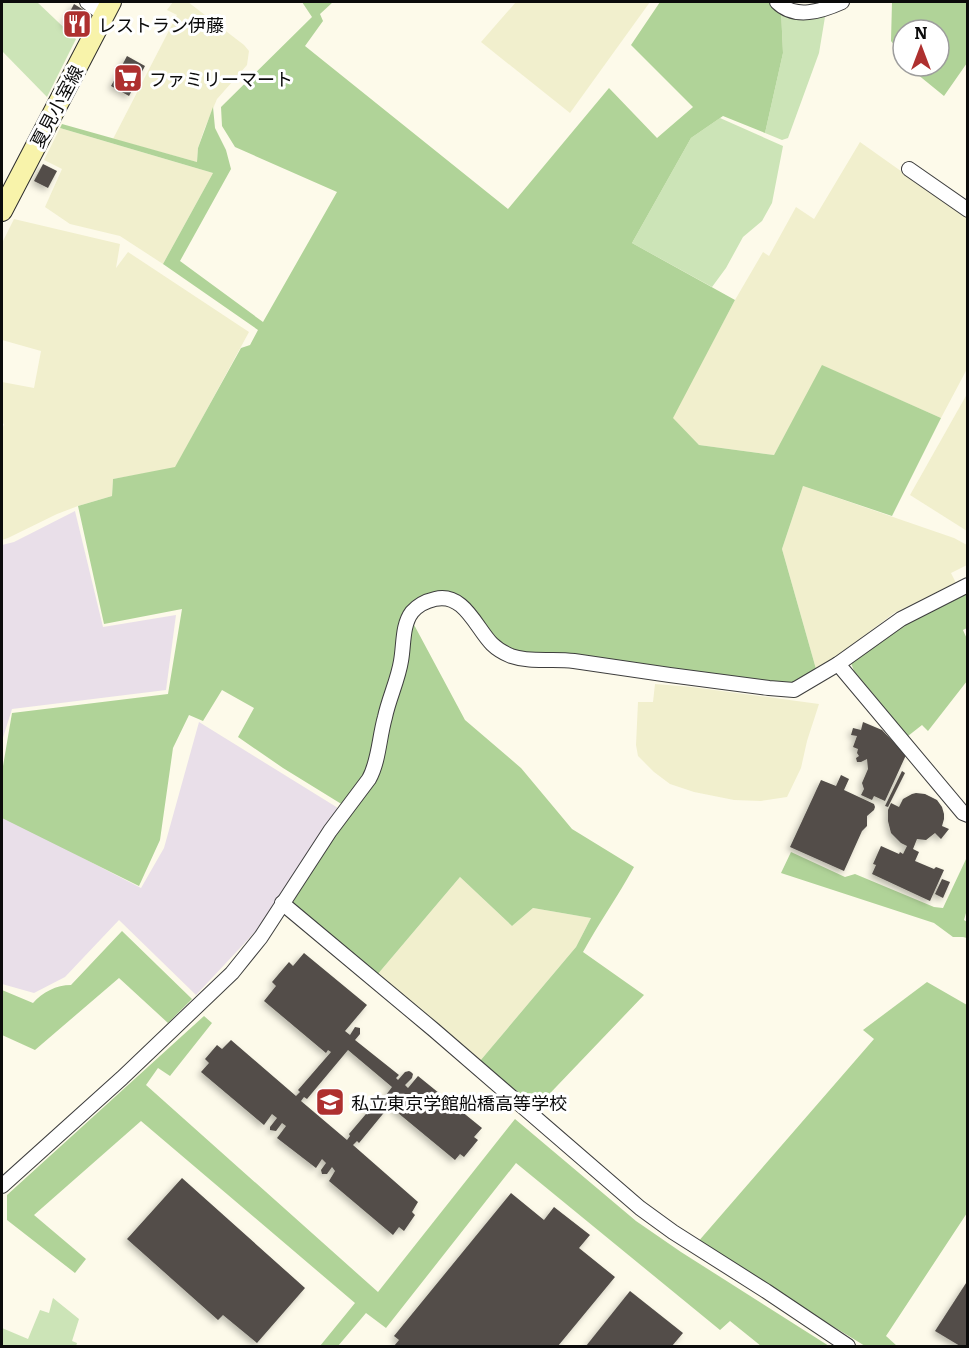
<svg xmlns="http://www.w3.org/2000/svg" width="969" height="1348" font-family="Literata,'Noto Sans JP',serif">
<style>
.industrial{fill:#e9dfe9}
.farmland{fill:#f1efcd}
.green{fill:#cce4b7}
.forest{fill:#b0d398}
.building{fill:#524d48;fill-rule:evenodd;filter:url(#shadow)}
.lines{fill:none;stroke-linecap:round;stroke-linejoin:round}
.street-casing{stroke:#3e3e3e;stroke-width:16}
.secondary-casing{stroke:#2d2d2d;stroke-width:22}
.street{stroke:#fff;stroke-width:14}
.secondary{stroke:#f8f3aa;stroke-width:20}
.labels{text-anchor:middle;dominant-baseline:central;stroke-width:6;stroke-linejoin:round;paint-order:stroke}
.poi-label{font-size:18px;fill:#0b0b0b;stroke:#fff;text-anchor:start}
.street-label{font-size:18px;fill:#0b0b0b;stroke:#fff}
</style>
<defs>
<filter id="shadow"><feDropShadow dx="-3" dy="3" stdDeviation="3" flood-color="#0004"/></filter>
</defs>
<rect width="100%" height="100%" fill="#fdfaea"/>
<!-- industrial -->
<g class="industrial">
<polygon points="75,511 103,627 176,615 166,690 12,709 2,741 2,545 14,542"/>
<polygon points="199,722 338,808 255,932 196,995 119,920 65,977 34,993 2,984 2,816 141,888 164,848"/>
</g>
<!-- farmland -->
<g class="farmland">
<polygon points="173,2 188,2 244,45 249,51 247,65 217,99 204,130 198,148 197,162 113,139 177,15 167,10"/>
<polygon points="516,2 650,2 570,113 481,42"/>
<polygon points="60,128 213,173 163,264 120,236 70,224 45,207 62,169 44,160"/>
<polygon points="860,142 967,218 967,369 941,418 823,366 774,455 699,445 672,418 735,300 763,252 769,256 796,207 814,219"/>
<polygon points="14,219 120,244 116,268 128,252 249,332 175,468 113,479 112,496 78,506 57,514 8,538 2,540 2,430 4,424 2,423 2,382 34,388 41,351 2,340 2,243"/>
<polygon points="967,394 967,531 910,495"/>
<polygon points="803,486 954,538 967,545 967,565 951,573 956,583 894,613 836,657 816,669 782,549"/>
<polygon points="655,684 692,687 819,704 807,741 801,768 787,797 761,801 734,800 694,792 670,784 654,772 638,756 636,745 638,702 653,702"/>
<polygon points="460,877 512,926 533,908 591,918 576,947 480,1061 377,975"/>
</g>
<!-- green -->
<g class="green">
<polygon points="2,2 37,2 76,39 47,97 2,51"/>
<polygon points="781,10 824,15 825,17 819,53 788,138 782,140 765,133 783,53"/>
<polygon points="720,118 783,146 772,203 762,221 743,237 726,268 712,287 632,243 691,138"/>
<polygon points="53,1298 79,1319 72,1341 77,1343 76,1346 7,1346 2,1345 2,1328 28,1339 40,1310 49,1313"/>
</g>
<!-- forest -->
<g class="forest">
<polygon points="302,2 333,2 320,14 323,21 305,46 508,209 609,88 657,138 693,107 631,45 660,2 772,2 781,10 783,53 765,133 723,116 691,138 632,243 735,300 673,418 699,445 774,455 822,365 941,418 892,516 803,486 782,549 816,669 789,685 517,652 500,645 439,592 429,594 413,602 404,612 398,627 395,660 368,768 343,805 283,768 238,737 254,708 222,690 203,721 189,715 173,748 160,840 139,886 2,818 2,772 12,713 168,694 182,609 104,624 78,506 112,496 113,479 175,467 241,348 250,345 258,330 163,264 213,173 60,128 62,124 197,162 198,148 213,107 215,128 226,150 231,169 180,261 263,322 337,192 235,147 222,126 221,107 312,17"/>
<polygon points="892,2 967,2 967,63 944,96 917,74 911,66 939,66 939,30 903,30 903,56 891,41"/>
<polygon points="967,593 967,628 963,630 967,639 967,681 928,731 922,725 908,736 854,671 851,663 905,624"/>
<path d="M412,621L465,720L521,768L572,829L634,867C618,896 599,923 583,952L644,995L535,1109L480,1061L576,947L591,918L533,908L512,926L460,877L377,975L292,904L291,897L376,775Z"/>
<polygon points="791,852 845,877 855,874 934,907 943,908 967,857 968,906 964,920 967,922 967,938 963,937 953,937 934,923 781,873"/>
<path d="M122,931L192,999L168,1023L119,978L35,1050L2,1035V990L33,1003C43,992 56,985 71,985Z"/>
<polygon points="927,982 967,1005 967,1213 886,1336 897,1346 865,1346 697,1243 874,1039 863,1030"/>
<polygon points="204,1016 212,1023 170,1076 158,1068 146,1085 378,1292 515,1119 636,1221 681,1252 829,1346 761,1346 730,1321 720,1330 516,1163 386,1328 366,1313 338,1346 320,1346 355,1303 141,1121 34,1215 86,1259 75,1273 7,1220 7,1195"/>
</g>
<!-- building -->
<g class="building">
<polygon points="74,4 87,12 88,16 79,32 64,23"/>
<polygon points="127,56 145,66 129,96 111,86"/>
<polygon points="43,164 57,171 48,188 34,181"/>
<polygon points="863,722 882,730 906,755 885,801 874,796 872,800 861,795 864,789 862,783 868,769 867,759 861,762 857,762 856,758 859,756 857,753 858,749 853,747 857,736 851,735 853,728 861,730"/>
<polygon points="902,771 905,773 888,807 885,806"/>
<polygon points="841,775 849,779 844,790 874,804 875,807 874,810 867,816 867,826 862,831 844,871 790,847 821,780 836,786"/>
<polygon points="916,793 925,794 937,800 942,807 944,814 944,819 942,826 949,829 941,839 935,833 926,840 917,839 913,849 919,852 915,861 934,869 936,867 944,870 930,901 872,874 876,865 873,864 881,846 899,854 900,852 903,854 907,846 901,843 891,833 888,821 888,810 891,803 899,807 903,799 912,794"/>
<polygon points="942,879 950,882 943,898 935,894"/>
<path d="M304,953L367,1005L345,1031L350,1035L355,1027L360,1028V1034L355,1040L399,1075L396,1078L398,1080L405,1072L409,1071L411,1072L413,1074L412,1078L405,1085L408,1088L418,1076L482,1128L474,1137L478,1140L464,1157L460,1154L455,1160L392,1108L401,1097L396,1094L385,1107L387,1109L359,1143L357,1141L353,1145L418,1202L412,1212L415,1215L404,1231L399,1227L393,1235L329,1181L335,1171L332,1167L327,1174H322L321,1170L326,1163L322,1159L316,1168L277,1138L286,1126L282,1123L276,1131L270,1130V1127L277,1118L272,1114L264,1125L201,1072L209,1063L205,1059L217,1045L222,1049L231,1040L296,1096L300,1092L298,1090L331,1052L328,1050L326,1053L264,1001L276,986L272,982L289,962L293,966ZM348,1050L392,1087L380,1103L377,1101L349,1134L350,1136L347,1140L301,1101L304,1097L307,1099Z"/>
<polygon points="182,1178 305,1288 257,1343 223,1315 218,1320 127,1239"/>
<polygon points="511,1193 544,1220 554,1207 590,1235 579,1248 615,1277 558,1346 394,1346 399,1340 394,1336"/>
<polygon points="968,1280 968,1346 960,1346 935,1331"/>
<polygon points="630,1291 683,1333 672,1346 586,1346"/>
</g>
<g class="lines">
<!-- street casing -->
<g class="street-casing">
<g id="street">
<polyline points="87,2 104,15"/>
<path d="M777,2C795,20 822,11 842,2"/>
<polyline points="909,169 968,210"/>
<polyline points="838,664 963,813 968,815"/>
<polyline points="282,903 434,1030 640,1208 673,1232 766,1291 848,1346"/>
<path d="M2,1186L122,1078L232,973L261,937L330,831L369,779C379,761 379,738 385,717C389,698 398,680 401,661C404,645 402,625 412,612C418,605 426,601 435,599C464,592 476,628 492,644C497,649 504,653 511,656C531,663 553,658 574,661C639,671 704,680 769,688L794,690L838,664L901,619L968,585"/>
</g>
</g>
<!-- secondary casing -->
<g class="secondary-casing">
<polyline id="secondary" points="2,211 111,2"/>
</g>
<!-- street -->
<use href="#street" class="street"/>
<!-- secondary -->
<use href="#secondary" class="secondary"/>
</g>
<!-- icons -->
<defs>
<g id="restaurant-square" transform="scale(1.5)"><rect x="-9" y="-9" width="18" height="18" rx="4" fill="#ae302f" stroke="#fff"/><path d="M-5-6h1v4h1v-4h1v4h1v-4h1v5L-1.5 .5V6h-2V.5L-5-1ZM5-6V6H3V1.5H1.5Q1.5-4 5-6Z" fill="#fff"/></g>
<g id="supermarket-square" transform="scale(1.5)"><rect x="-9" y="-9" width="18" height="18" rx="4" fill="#ae302f" stroke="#fff"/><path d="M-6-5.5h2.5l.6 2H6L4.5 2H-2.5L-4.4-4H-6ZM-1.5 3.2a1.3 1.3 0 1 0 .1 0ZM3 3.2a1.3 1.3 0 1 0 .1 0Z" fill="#fff"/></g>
<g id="school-square" transform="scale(1.5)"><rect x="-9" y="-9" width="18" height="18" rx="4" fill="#ae302f" stroke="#fff"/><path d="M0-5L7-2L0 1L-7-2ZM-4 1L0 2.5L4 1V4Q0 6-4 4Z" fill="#fff"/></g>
</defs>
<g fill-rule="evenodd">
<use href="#restaurant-square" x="77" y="24"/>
<use href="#supermarket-square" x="128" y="78"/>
<use href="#school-square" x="330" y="1102"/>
</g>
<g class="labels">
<!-- poi labels -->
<g class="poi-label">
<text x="98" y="24">レストラン伊藤</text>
<text x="149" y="78">ファミリーマート</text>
<text x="351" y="1102">私立東京学館船橋高等学校</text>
</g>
<!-- street labels -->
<g class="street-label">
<text transform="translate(56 106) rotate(-62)">夏見小室線</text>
</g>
</g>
<!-- border -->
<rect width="969" height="1348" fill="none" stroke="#0b0b0b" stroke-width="6"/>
<!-- north arrow -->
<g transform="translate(921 48)"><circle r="28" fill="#ffffff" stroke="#9d9d9d" stroke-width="1.5"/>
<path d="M0-4.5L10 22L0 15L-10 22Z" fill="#ae302f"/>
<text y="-9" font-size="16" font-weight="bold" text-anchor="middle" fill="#0b0b0b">N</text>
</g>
</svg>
